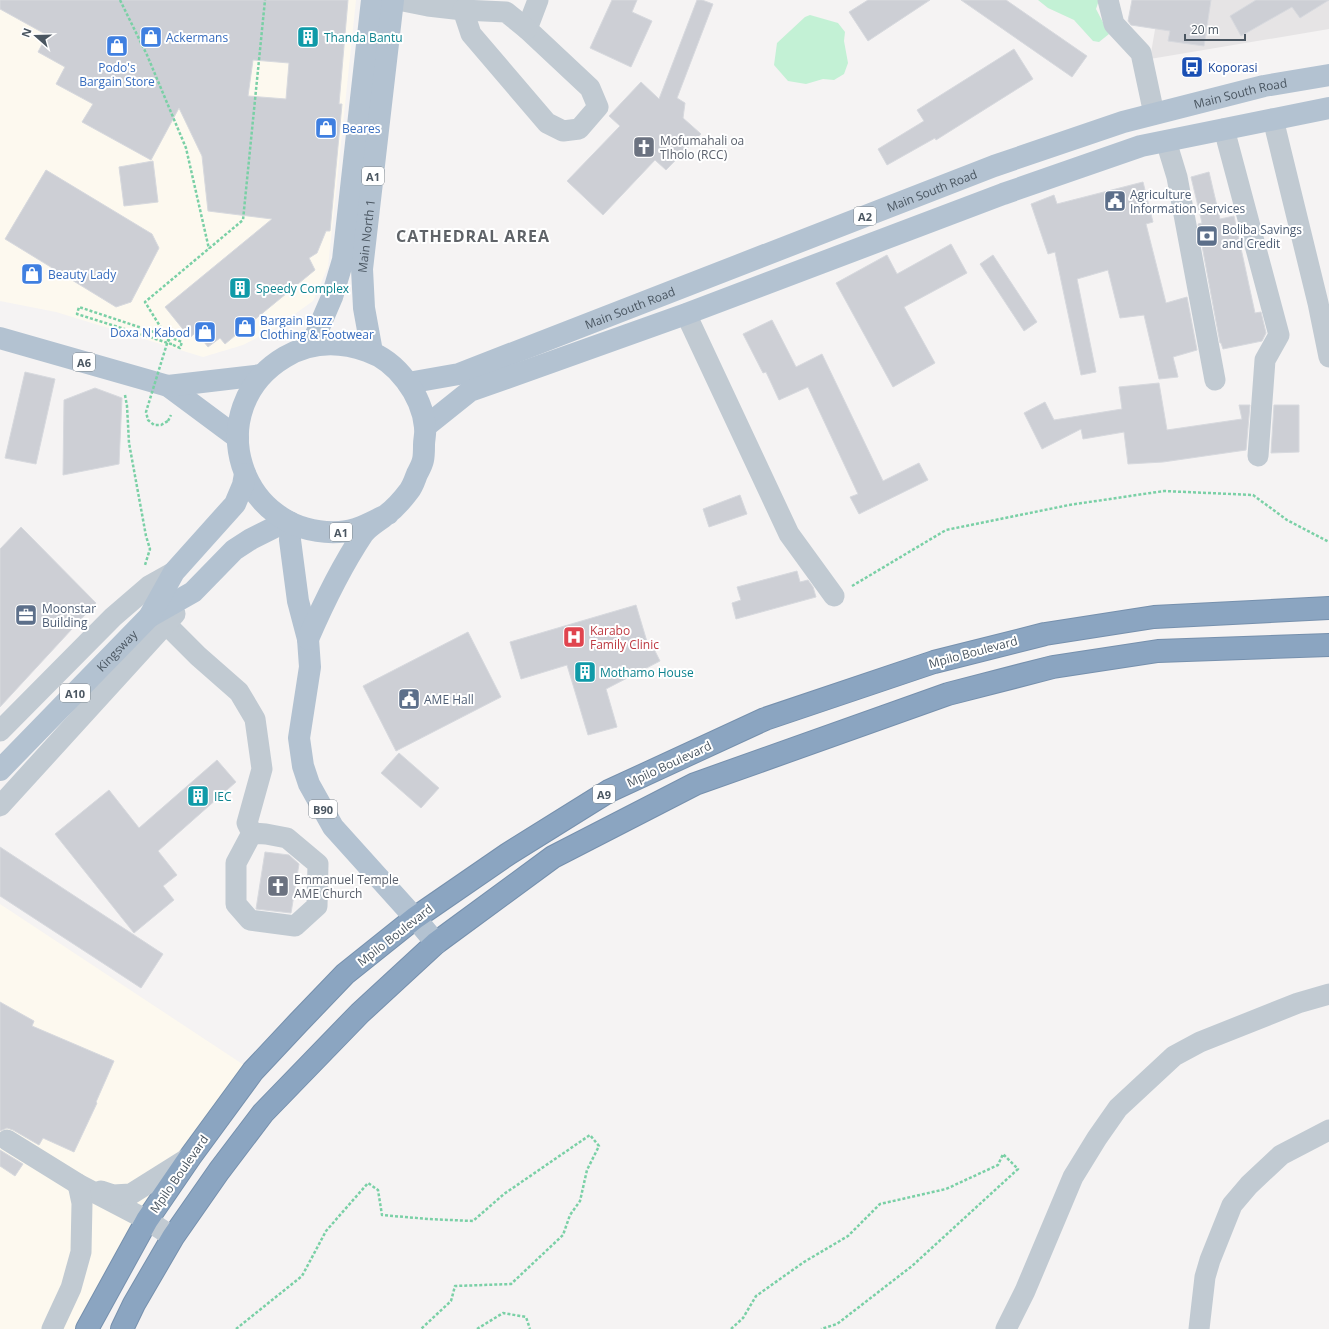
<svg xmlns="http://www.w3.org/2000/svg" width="1329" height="1329" font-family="'Open Sans',sans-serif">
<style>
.commercial{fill:#fdf9ef}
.education{fill:#e6e4e5}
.green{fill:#c3f1d5}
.building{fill:#cdcfd5;stroke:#d7d9de;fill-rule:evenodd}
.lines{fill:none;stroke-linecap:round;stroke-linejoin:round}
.highway-casing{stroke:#7690ad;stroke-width:24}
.path{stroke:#7ad0a6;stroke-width:2.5;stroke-dasharray:3 2;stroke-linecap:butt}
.minor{stroke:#c1cad2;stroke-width:21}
.major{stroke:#b3c2d1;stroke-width:22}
.highway{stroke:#8ba5c1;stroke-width:22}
.path-bridge{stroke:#7ad0a6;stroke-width:2.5;stroke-dasharray:3 2;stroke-linecap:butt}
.labels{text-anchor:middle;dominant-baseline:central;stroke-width:4;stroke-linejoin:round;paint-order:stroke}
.shield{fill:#fff;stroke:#808990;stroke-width:1}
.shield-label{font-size:11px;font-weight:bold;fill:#4a5661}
.shop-label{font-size:12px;fill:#366cbe;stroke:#fff;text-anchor:start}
.culture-label{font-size:12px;fill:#0d838f;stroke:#fff;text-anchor:start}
.transit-label{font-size:12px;fill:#164399;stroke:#fff;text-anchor:start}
.street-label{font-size:12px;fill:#4a5661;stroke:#fff}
.worship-label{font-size:12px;fill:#5b616d;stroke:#fff;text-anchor:start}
.service-label{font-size:12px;fill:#4e5e75;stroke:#fff;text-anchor:start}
.health-label{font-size:12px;fill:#be3a42;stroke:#fff;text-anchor:start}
.district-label{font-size:16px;font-weight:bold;letter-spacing:1px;fill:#5f6368;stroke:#fff}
</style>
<rect width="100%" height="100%" fill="#f5f3f3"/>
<!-- commercial -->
<g class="commercial">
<polygon points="0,0 356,0 328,267 313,301 274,329 243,345 203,357 56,312 0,301"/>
<polygon points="0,904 253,1071 87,1329 0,1329"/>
</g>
<!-- education -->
<polygon class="education" points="1160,0 1329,0 1329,29 1150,59"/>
<!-- green -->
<g class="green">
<polygon points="1038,0 1099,0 1096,9 1109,34 1099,42 1093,41 1074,20 1048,8"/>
<polygon points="810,15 838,23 845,32 844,41 848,63 844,74 834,80 823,79 806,84 788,81 774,65 777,43 805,17"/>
</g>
<!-- building -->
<g class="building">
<path d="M0,0H348L339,104H342L330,231H326L317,253L309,258L315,270L225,344L220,338L208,347L196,332L190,338L165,307L272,219L208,211L202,156L179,108L151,160L82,122L93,104L56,84L65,67L38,52L47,35L0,9ZM253,60L289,63L286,99L248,96Z"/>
<polygon points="612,0 637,0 632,12 652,21 631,67 590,48"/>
<polygon points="697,0 702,0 713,4 677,98 685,103 683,118 701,134 666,170 655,160 603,215 567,181 620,126 609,116 641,82 659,99"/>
<polygon points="868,0 930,0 868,41 849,12"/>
<polygon points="961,0 1006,0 1087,56 1072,77"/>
<polygon points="1132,0 1211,0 1204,46 1168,41 1170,31 1131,25 1128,21"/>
<polygon points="1256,0 1329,0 1300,18 1292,7 1241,36 1230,16"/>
<polygon points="1014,49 1033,79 936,140 935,138 887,165 878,149 924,121 917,110"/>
<polygon points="153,161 158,202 124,206 119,167"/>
<polygon points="46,170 152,234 159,248 131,302 116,307 5,239"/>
<polygon points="1209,172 1220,219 1234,216 1255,313 1261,312 1266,333 1262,341 1223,349 1221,343 1220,343 1198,224 1202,223 1191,177"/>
<polygon points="1143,182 1153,222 1146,224 1166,303 1187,297 1197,350 1173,357 1178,377 1159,379 1144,315 1120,318 1108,270 1077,279 1096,372 1081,375 1055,252 1048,254 1031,204 1054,195 1057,204"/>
<polygon points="951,244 967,273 904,307 935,363 893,387 836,283 887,255 897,274"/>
<polygon points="993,255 1037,322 1024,331 980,264"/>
<polygon points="772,320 796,367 822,354 883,481 919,463 928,480 859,514 850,497 858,494 808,387 779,400 766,372 763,373 743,334"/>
<polygon points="25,372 55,379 36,464 5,458"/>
<polygon points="1159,383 1167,430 1242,419 1239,405 1250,405 1246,450 1163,462 1128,464 1124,432 1083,439 1081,429 1042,449 1024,413 1045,402 1054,420 1122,409 1119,387"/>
<polygon points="95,388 122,398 119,464 63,475 64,400"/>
<polygon points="1274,405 1299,405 1299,452 1271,453"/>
<polygon points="740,495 747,514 709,527 703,509"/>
<polygon points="21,527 96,603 0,707 0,549"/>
<polygon points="797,571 800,582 808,580 813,587 816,597 736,619 732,603 741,600 737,587"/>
<polygon points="636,605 648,645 651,643 660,661 606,689 617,727 588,735 567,665 521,679 510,642"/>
<polygon points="468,632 501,697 396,751 363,686"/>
<polygon points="399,753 439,788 421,808 381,773"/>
<polygon points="217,760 236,782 158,851 177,875 163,886 174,900 134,933 55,834 109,790 139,828"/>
<polygon points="0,847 163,954 141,988 0,896"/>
<polygon points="265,852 289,855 299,864 291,913 256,909"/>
<polygon points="0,1002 34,1021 32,1026 114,1061 96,1102 97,1103 74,1152 43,1138 39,1145 13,1130 7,1128 0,1131"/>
<polygon points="0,1150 23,1164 15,1176 0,1166"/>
</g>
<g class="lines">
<!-- highway casing -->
<g class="highway-casing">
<g id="highway">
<polyline points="87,1329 147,1220 190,1157 253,1071 298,1023 345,974 415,918 508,854 609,791 765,719 934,662 1045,634 1154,617 1329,608"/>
<polyline points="122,1329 134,1304 173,1237 219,1171 263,1113 360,1013 436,943 553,857 695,784 948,694 1053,667 1158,651 1329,645"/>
</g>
</g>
<!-- path -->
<g class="path">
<polyline points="120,0 147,55 186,148 209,249"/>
<polyline points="131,331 171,344 145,302 243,220 265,0"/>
<polyline points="169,337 182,342 180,348 171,344"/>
<polyline points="125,395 127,406 129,443 146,536 150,549 145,565"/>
<polyline points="168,421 171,415"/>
<polyline points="852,586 946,530 1069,505 1164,491 1253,495 1287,520 1329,542"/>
<polyline points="236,1329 302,1276 326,1231 368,1183 378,1190 382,1215 428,1219 473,1221 504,1194 590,1135 599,1146 587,1170 580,1201 570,1215 563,1235 511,1284 455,1286 451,1301 421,1329"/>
<polyline points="477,1329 503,1313 526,1317 530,1329"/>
<polyline points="731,1329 743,1318 756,1296 804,1262 848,1236 880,1204 946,1189 998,1165 1003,1154 1018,1169 912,1266 837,1324 821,1329"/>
</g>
<!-- minor -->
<g class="minor">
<polyline points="398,0 428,6 463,10 471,34 547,123 563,131 579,129 598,107 590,88 527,29 538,0"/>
<polyline points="1108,0 1114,24 1141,53 1154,114"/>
<polyline points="463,10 506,12 527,29"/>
<polyline points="1273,119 1318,303 1329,357"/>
<polyline points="1224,129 1279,335 1265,360 1258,456"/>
<polyline points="1166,141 1177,177 1215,380"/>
<polyline points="686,314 789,534 834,596"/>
<polyline points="166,624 198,656 239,692 255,719 262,769 247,823 252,833 266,834 287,838 318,864 317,906 295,926 250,920 236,904 236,863 252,833"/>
<polyline points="0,731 113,617 149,586 174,572"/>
<polyline points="0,806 175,614"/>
<polyline points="7,1140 78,1184 147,1220 173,1237"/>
<polyline points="101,1191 113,1195 131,1194 190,1157"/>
<polyline points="52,1329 71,1288 81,1252 82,1203 78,1184"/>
<polyline points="1006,1329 1025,1291 1073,1177 1097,1138 1118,1108 1174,1056 1200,1042 1298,1003 1329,994"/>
<polyline points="1199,1329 1205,1277 1210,1260 1232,1205 1249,1185 1281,1155 1329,1130"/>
</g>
<!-- major -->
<g class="major">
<polyline points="0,338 168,386 238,438"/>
<polyline points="311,346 332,297 343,260 372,0"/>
<path id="s1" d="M372,352L364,308L362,269L393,0"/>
<path id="s2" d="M408,383L459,374L994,166L1123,122L1264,86L1329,75"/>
<polyline points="168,386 262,375"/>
<polyline points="425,427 470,391 686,314 1003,194 1141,146 1329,108"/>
<polyline points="291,523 290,540 293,563 298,601 308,639 310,667 299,738 303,766 309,784 333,827 415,918 436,943"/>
<polyline points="149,617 193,592 234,550 251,539 287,521"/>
<path d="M308,639C324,602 341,567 363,534C369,526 379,521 386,515C394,509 403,499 409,491C413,486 415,479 417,474C419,470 422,465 423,460C424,456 424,450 424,445C424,439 426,433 425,427C422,395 397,361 367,351C339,341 310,342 285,357C199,408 239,537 339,532C357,531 372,522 388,514"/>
<path id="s3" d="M0,770L149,617L174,572L235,504L243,485L245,474"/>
</g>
<!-- highway -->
<use href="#highway" class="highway"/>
<!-- path-bridge -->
<polyline class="path-bridge" points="131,331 77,314 79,307 169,337 146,412 148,420 154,425 161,425 168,421"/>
</g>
<!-- icons -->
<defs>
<g id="shop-square" transform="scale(1.15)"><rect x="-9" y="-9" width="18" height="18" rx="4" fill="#3f7fe0" stroke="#fff"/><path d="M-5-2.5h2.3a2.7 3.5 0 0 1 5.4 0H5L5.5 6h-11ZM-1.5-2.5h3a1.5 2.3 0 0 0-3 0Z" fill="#fff"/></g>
<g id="building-square" transform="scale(1.15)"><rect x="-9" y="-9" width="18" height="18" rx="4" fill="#0f9aa8" stroke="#fff"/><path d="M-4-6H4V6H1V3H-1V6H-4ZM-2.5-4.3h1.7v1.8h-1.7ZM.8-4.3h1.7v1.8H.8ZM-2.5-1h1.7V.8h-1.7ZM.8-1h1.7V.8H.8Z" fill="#fff"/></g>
<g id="bus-square" transform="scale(1.15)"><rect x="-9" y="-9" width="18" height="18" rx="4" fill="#1a4fb4" stroke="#fff"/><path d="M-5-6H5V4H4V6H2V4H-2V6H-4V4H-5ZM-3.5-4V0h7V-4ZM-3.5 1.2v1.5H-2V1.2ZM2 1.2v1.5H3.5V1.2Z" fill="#fff"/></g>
<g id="church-square" transform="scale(1.15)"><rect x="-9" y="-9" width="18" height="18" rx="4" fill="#6b7280" stroke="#fff"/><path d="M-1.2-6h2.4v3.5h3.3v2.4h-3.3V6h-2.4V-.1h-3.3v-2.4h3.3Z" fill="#fff"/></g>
<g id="civic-square" transform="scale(1.15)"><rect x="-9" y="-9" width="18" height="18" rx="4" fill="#5c6f8a" stroke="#fff"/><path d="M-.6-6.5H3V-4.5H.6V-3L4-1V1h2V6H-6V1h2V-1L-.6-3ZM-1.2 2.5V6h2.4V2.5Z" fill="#fff"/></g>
<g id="bank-square" transform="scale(1.15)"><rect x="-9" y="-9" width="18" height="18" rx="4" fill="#5c6f8a" stroke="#fff"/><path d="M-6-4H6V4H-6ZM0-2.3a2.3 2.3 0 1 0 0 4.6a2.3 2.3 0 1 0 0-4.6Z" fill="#fff"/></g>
<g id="office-square" transform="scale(1.15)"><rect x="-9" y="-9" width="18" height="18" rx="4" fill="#5c6f8a" stroke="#fff"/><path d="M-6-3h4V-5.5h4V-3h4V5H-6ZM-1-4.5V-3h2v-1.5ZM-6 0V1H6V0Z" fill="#fff"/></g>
<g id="hospital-square" transform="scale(1.15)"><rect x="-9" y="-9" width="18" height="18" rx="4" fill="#e0444e" stroke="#fff"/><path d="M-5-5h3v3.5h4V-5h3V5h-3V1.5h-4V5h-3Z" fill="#fff"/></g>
</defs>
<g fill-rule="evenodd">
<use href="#shop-square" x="151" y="37"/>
<use href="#building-square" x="308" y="37"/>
<use href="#shop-square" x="117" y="46"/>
<use href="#bus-square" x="1192" y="67"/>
<use href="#shop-square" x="326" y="128"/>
<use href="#church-square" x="644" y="147"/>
<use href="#civic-square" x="1115" y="201"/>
<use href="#bank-square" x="1207" y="236"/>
<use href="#shop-square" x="32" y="274"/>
<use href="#building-square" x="240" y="288"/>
<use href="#shop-square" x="245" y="327"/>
<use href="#shop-square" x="205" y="332"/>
<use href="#office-square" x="26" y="615"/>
<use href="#hospital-square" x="574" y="637"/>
<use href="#building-square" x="585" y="672"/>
<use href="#civic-square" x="409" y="699"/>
<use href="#building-square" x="198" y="796"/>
<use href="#church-square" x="278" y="886"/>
</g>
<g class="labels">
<!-- shield labels -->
<g class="shield">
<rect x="362" y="167" width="22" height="18" rx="3"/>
<rect x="854" y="207" width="22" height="18" rx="3"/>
<rect x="73" y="353" width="22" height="18" rx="3"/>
<rect x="330" y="523" width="22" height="18" rx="3"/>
<rect x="60" y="684" width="30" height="18" rx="3"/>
<rect x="593" y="785" width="22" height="18" rx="3"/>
<rect x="309" y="800" width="28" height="18" rx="3"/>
</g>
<g class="shield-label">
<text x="373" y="176">A1</text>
<text x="865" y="216">A2</text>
<text x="84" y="362">A6</text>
<text x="341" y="532">A1</text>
<text x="75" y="693">A10</text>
<text x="604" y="794">A9</text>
<text x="323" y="809">B90</text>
</g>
<!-- shop labels -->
<g class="shop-label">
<text x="166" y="37">Ackermans</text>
<text x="117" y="67" text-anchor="middle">Podo's<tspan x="117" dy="14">Bargain Store</tspan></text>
<text x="342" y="128">Beares</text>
<text x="48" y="274">Beauty Lady</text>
<text x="260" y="320">Bargain Buzz<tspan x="260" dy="14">Clothing &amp; Footwear</tspan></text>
<text x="190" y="332" text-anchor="end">Doxa N Kabod</text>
</g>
<!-- culture labels -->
<g class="culture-label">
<text x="324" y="37">Thanda Bantu</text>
<text x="256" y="288">Speedy Complex</text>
<text x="600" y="672">Mothamo House</text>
<text x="214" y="796">IEC</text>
</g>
<!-- transit labels -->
<g class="transit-label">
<text x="1208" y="67">Koporasi</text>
</g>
<!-- street labels -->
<g class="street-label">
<text stroke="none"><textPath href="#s2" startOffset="883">Main South Road</textPath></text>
<text stroke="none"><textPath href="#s2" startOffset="559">Main South Road</textPath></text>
<text stroke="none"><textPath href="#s1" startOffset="117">Main North 1</textPath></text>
<text stroke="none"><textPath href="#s2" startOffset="235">Main South Road</textPath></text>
<text stroke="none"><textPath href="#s3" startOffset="167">Kingsway</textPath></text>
<text transform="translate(973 652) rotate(-15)">Mpilo Boulevard</text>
<text transform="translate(669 764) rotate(-25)">Mpilo Boulevard</text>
<text transform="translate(395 935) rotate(-38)">Mpilo Boulevard</text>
<text transform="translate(179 1174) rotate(-55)">Mpilo Boulevard</text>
</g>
<!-- worship labels -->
<g class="worship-label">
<text x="660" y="140">Mofumahali oa<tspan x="660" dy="14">Tlholo (RCC)</tspan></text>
<text x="294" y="879">Emmanuel Temple<tspan x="294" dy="14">AME Church</tspan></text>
</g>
<!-- service labels -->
<g class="service-label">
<text x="1130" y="194">Agriculture<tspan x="1130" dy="14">Information Services</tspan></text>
<text x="1222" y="229">Boliba Savings<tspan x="1222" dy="14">and Credit</tspan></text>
<text x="42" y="608">Moonstar<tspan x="42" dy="14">Building</tspan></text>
<text x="424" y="699">AME Hall</text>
</g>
<!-- health labels -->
<g class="health-label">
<text x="590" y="630">Karabo<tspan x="590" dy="14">Family Clinic</tspan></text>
</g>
<!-- district labels -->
<g class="district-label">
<text x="473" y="236">CATHEDRAL AREA</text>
</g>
</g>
<!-- north arrow -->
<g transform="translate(36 36) rotate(290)" stroke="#ffffff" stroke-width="3" paint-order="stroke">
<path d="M0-3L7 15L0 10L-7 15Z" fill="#4a5661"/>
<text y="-6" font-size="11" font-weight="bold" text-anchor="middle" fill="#4a5661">N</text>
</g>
<!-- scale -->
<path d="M1185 34v6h60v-6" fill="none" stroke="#4a5661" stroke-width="2"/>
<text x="1191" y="34" font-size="12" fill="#4a5661" stroke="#ffffff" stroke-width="3" paint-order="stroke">20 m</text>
</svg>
